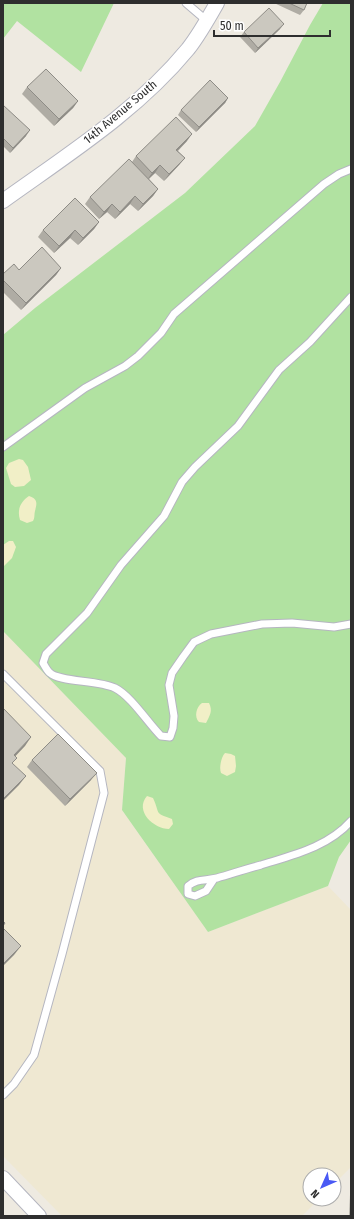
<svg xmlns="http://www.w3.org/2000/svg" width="354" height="1219" font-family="'Fira Sans Condensed',sans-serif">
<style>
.education{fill:#efe8d2}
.green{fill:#b1e2a1}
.sand{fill:#f1efc7}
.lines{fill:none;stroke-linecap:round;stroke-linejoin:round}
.service-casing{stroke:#b5b6c0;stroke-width:9}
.minor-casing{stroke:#b5b6c0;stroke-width:16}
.service{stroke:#fff;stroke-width:7}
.minor{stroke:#fff;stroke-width:14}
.wall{fill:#afaca4}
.shaded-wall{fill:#8e8c86}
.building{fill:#cbc8bf;stroke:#8e8c86}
.labels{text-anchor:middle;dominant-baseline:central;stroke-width:3;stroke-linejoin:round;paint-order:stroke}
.street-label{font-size:12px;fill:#2e2e2e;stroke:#fff}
</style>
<rect width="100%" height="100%" fill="#eeeae1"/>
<!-- education -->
<polygon class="education" points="3,631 126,758 122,810 208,932 328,886 351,910 351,1167 334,1184 334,1175 310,1175 310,1199 319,1199 302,1216 62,1216 3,1156"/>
<!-- green -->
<g class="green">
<polygon points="3,3 114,3 81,72 17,21 3,39"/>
<polygon points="323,3 351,3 351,840 339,857 328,886 208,932 122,810 126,758 3,631 3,335 35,308 185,193 255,126 280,82 310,25"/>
</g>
<!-- sand -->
<g class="sand">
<polygon points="19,459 23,460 28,467 31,480 24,486 15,487 11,484 6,468 9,463"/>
<path d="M29,496C38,499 37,503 35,511C34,515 35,518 33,521L27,523L20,520C17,510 20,502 29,496Z"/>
<polygon points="9,541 13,541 16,547 12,558 3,567 3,545"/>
<path d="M202,703H209C213,711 210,715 206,723L199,722C194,717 196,707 202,703Z"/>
<path d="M225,753L231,754L235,756L236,766L235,772L227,776L221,773C219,768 221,757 225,753Z"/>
<path d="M147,796L153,798C161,815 153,812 172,819L173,824L169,829C154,829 134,811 147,796Z"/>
</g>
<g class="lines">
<!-- service casing -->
<g class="service-casing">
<g id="service">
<polyline points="186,3 207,21"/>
<path d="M351,297L310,342L279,370L238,426L195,467L182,482L164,516L121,565L87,613L46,654L43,663C45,666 47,671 50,673C59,682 99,680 115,688C131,696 148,723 161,736L170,737L173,728L174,716L169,685L172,673L183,657L194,642L211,634L262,624L292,623L334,627L351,624"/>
<polyline points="3,447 85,388 125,366 138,356 161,333 174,314 324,184 339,174 351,169"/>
<polyline points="3,674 100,771 104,793 62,954 34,1055 14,1084 3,1095"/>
<path d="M214,879L206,891L195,896L188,894V886C197,878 206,881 217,878C231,874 246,869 261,865C293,855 328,847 351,821"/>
</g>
</g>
<!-- minor casing -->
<g class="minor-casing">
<g id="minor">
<path d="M3,201C67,155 137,111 188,49C199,35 208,19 217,3"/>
<polyline points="3,1178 39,1216"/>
</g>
</g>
<!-- service -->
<use href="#service" class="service"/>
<!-- minor -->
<use href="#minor" class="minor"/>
</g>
<!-- wall -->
<g class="wall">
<polygon points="274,3 307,3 304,10 300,15"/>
<polygon points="280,29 255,53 240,37 244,32"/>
<polygon points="27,87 78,101 73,108 54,126 22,94"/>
<polygon points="228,98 225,103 196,132 178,115 181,110"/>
<polygon points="3,105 26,136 10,153 3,146"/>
<polygon points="187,141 178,151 185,158 179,165 164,181 155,173 149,179 158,189 153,196 138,211 130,204 115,219 107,212 99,219 85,204 90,197 132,162 136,156"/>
<polygon points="99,222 94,229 78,245 70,238 54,253 38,237 43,230"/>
<polygon points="61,268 56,275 21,310 3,292 3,274 19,270"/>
<polygon points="32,760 91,780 65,806 27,767"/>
<polygon points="351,1194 351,1216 349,1216 350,1195"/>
</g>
<!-- shaded-wall -->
<g class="shaded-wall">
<polygon points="284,24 280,29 255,53 258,48"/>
<polygon points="228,98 225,103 196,132 199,127"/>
<polygon points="78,101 73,108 54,126 59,119"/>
<polygon points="30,130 26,136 10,153 13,148"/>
<polygon points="192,134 187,141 171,157 176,150"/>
<polygon points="185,158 179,165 164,181 169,174"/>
<polygon points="160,165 155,173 147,180 152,173"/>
<polygon points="158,189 153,196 138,211 143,204"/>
<polygon points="135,196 130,204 115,219 120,212"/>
<polygon points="112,204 107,212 99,219 104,212"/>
<polygon points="99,222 94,229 78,245 83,238"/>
<polygon points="75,230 70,238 54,253 59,246"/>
<polygon points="61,268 56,275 21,310 26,303"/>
<polygon points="31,737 25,746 8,764 14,755"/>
<polygon points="97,773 91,780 65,806 70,799"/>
<polygon points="26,776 19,785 3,801 3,799"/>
<polygon points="21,946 14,955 3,966 3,964"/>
</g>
<!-- building -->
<g class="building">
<polygon points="289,3 307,3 304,10"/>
<polygon points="269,8 284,24 258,48 244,32"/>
<polygon points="46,69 78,101 59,119 27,87"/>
<polygon points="210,80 228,98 199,127 181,110"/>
<polygon points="3,105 30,130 13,148 3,138"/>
<polygon points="176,117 192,134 176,150 185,158 169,174 160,165 152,173 136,156"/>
<polygon points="129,159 158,189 143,204 135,196 120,212 112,204 104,212 90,197"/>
<polygon points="75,198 99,222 83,238 75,230 59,246 43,230"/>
<polygon points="42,247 61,268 26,303 3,280 3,274 14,264 19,270"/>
<polygon points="3,708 31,737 14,755 17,758 12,763 26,776 3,799"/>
<polygon points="58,734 97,773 70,799 32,760"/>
<polygon points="3,921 5,923 3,926"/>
<polygon points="3,928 21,946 3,964"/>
</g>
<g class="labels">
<!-- street labels -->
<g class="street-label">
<text transform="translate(120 112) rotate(-40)">14th Avenue South</text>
</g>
</g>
<!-- border -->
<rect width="354" height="1219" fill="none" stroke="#2e2e2e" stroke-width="8"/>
<!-- north arrow -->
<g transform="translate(322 1187) rotate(225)"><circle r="19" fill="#ffffff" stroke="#ababab"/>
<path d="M0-3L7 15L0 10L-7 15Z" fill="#4959f4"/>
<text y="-6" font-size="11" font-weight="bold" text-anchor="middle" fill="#2e2e2e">N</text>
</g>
<!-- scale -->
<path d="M214 30v6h116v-6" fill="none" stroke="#2e2e2e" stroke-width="2"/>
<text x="220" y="30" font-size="12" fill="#2e2e2e" stroke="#ffffff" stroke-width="3" paint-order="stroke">50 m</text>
</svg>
